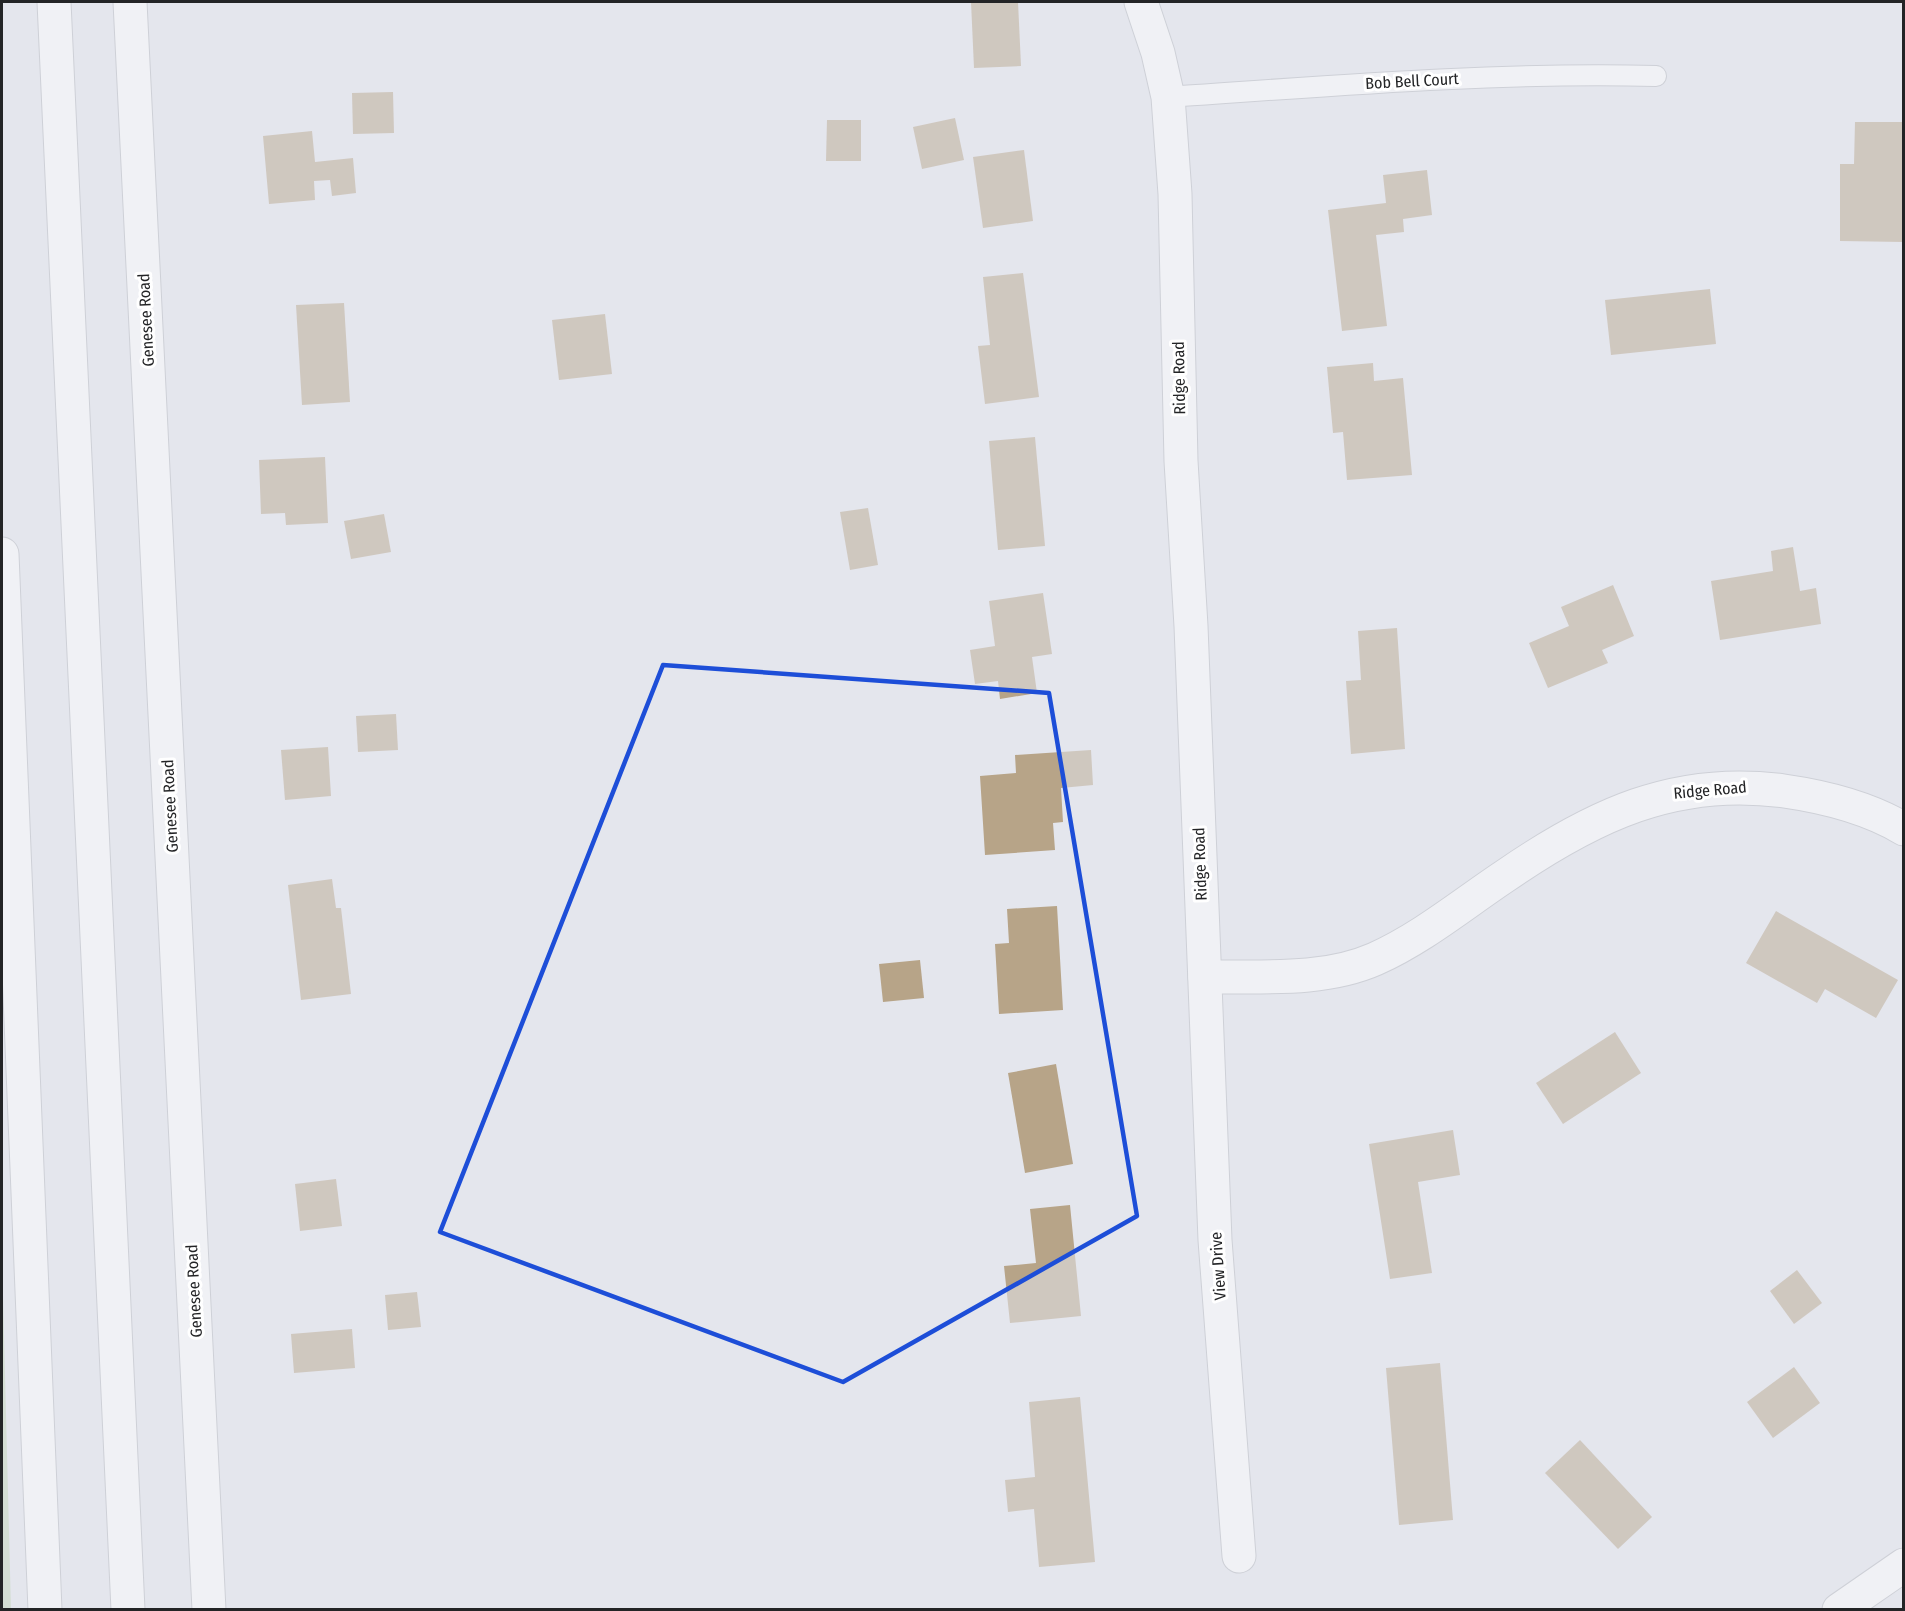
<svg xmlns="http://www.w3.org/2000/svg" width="1905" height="1611" font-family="'Fira Sans Condensed',sans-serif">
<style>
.green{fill:#c2d5b7}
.building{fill:#b7a488}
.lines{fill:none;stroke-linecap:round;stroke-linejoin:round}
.service-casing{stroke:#b4b7bd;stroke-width:22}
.minor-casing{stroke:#b4b7bd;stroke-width:35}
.secondary-casing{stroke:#b4b7bd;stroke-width:35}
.service{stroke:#fff;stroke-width:20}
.minor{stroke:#fff;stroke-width:33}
.secondary{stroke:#fff;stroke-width:33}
.marked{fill:none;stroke:#1d4ed8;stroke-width:4.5;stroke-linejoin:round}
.labels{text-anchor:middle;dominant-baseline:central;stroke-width:6;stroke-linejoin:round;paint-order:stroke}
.street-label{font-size:16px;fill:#232426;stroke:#fff}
</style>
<rect width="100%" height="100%" fill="#e4e6ed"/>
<!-- green -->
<polygon class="green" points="2,1256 11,1610 2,1609"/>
<!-- building -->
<g class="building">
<polygon points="971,2 1018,2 1021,66 974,68"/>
<polygon points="393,92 394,133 353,134 352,93"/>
<polygon points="955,118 964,160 922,169 913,127"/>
<polygon points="827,120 861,120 861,161 826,161"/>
<polygon points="1855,122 1904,122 1904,242 1840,241 1840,164 1854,164"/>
<polygon points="312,131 315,162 353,158 356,193 332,196 330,180 314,181 315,200 269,204 263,136"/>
<polygon points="1024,150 1033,221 983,228 973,157"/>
<polygon points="1427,170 1432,215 1403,219 1404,232 1376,235 1387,326 1342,331 1328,210 1386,203 1383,175"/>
<polygon points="1023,273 1039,397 985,404 978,346 990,345 983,277"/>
<polygon points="1710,289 1716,344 1611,355 1605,300"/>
<polygon points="344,303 350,402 302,405 296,305"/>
<polygon points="605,314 612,374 559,380 552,320"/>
<polygon points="1373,363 1374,381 1403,378 1412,475 1347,480 1343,432 1333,433 1327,367"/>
<polygon points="1035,437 1045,546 998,550 989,441"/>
<polygon points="325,457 328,523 286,525 285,513 261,514 259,460"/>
<polygon points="868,508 878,565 850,570 840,512"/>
<polygon points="384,514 391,552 351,559 344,521"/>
<polygon points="1793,547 1800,591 1816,588 1821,624 1720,640 1711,581 1773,571 1771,551"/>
<polygon points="1613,585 1634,636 1602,650 1608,663 1548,688 1529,643 1569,626 1561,607"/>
<polygon points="1043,593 1052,654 1032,657 1037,693 1000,699 998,681 975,684 970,650 995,646 989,601"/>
<polygon points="1397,628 1405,749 1351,754 1346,681 1361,680 1358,631"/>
<polygon points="396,714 398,750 358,752 356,716"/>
<polygon points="328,747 331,796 285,800 281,750"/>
<polygon points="1091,750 1093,785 1061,788 1063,822 1053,823 1055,850 985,855 980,776 1016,773 1015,755"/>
<polygon points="332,879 336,908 341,908 351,994 301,1000 288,885"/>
<polygon points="1057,906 1063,1010 999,1014 995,944 1009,943 1007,909"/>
<polygon points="1776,911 1898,980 1876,1018 1825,989 1817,1003 1746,963"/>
<polygon points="920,960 924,998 883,1002 879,964"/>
<polygon points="1615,1032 1641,1073 1563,1124 1536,1083"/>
<polygon points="1056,1064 1073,1164 1025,1173 1008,1073"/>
<polygon points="1453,1130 1460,1175 1418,1182 1432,1273 1390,1279 1369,1144"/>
<polygon points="336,1179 342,1226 300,1231 295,1184"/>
<polygon points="1070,1205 1081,1316 1010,1323 1004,1266 1036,1263 1030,1209"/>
<polygon points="1797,1270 1822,1303 1794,1324 1770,1291"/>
<polygon points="417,1292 421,1327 388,1330 385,1295"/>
<polygon points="352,1329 355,1368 294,1373 291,1334"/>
<polygon points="1440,1363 1453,1520 1399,1525 1386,1368"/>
<polygon points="1794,1367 1820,1403 1773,1438 1747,1402"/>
<polygon points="1080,1397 1095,1562 1039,1567 1034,1509 1008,1512 1005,1480 1035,1477 1029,1402"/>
<polygon points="1580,1440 1652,1517 1618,1549 1545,1473"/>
</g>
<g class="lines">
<!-- service casing -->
<g class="service-casing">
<path id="service" d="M1168,97C1330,86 1493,72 1656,76"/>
</g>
<!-- minor casing -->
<g class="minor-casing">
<g id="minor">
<polyline points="130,2 209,1610"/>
<polyline points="1141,2 1158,53 1168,97 1175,194 1181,461 1191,626 1215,1240 1239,1556"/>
<path d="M1205,977C1260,976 1323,982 1375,959C1422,938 1463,904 1505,876C1592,816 1675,776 1784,791C1826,797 1867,807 1904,829"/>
</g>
</g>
<!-- secondary casing -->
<g class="secondary-casing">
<g id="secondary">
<polyline points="54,2 128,1610"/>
<polyline points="2,554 45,1610"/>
<polyline points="1839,1610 1904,1565"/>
</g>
</g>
<!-- service -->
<use href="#service" class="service"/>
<!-- minor -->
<use href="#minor" class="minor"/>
<!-- secondary -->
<use href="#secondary" class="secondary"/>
</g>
<!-- marked area -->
<path d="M0 0H1905V1611H0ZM663,665L1049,693L1137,1216L843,1382L440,1232Z" fill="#e4e6ed" fill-opacity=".55" fill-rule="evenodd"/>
<path class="marked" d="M663,665L1049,693L1137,1216L843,1382L440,1232Z"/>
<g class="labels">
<!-- street labels -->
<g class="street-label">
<text transform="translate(1412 81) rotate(-3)">Bob Bell Court</text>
<text transform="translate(146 320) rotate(-93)">Genesee Road</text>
<text transform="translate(1179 378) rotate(-91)">Ridge Road</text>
<text transform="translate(1710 790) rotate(-5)">Ridge Road</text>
<text transform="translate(170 806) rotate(-93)">Genesee Road</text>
<text transform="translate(1200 864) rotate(-92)">Ridge Road</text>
<text transform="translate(1218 1266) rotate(-94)">View Drive</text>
<text transform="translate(194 1291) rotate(-93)">Genesee Road</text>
</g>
</g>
<!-- border -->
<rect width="1905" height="1611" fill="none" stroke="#232426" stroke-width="6"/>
</svg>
